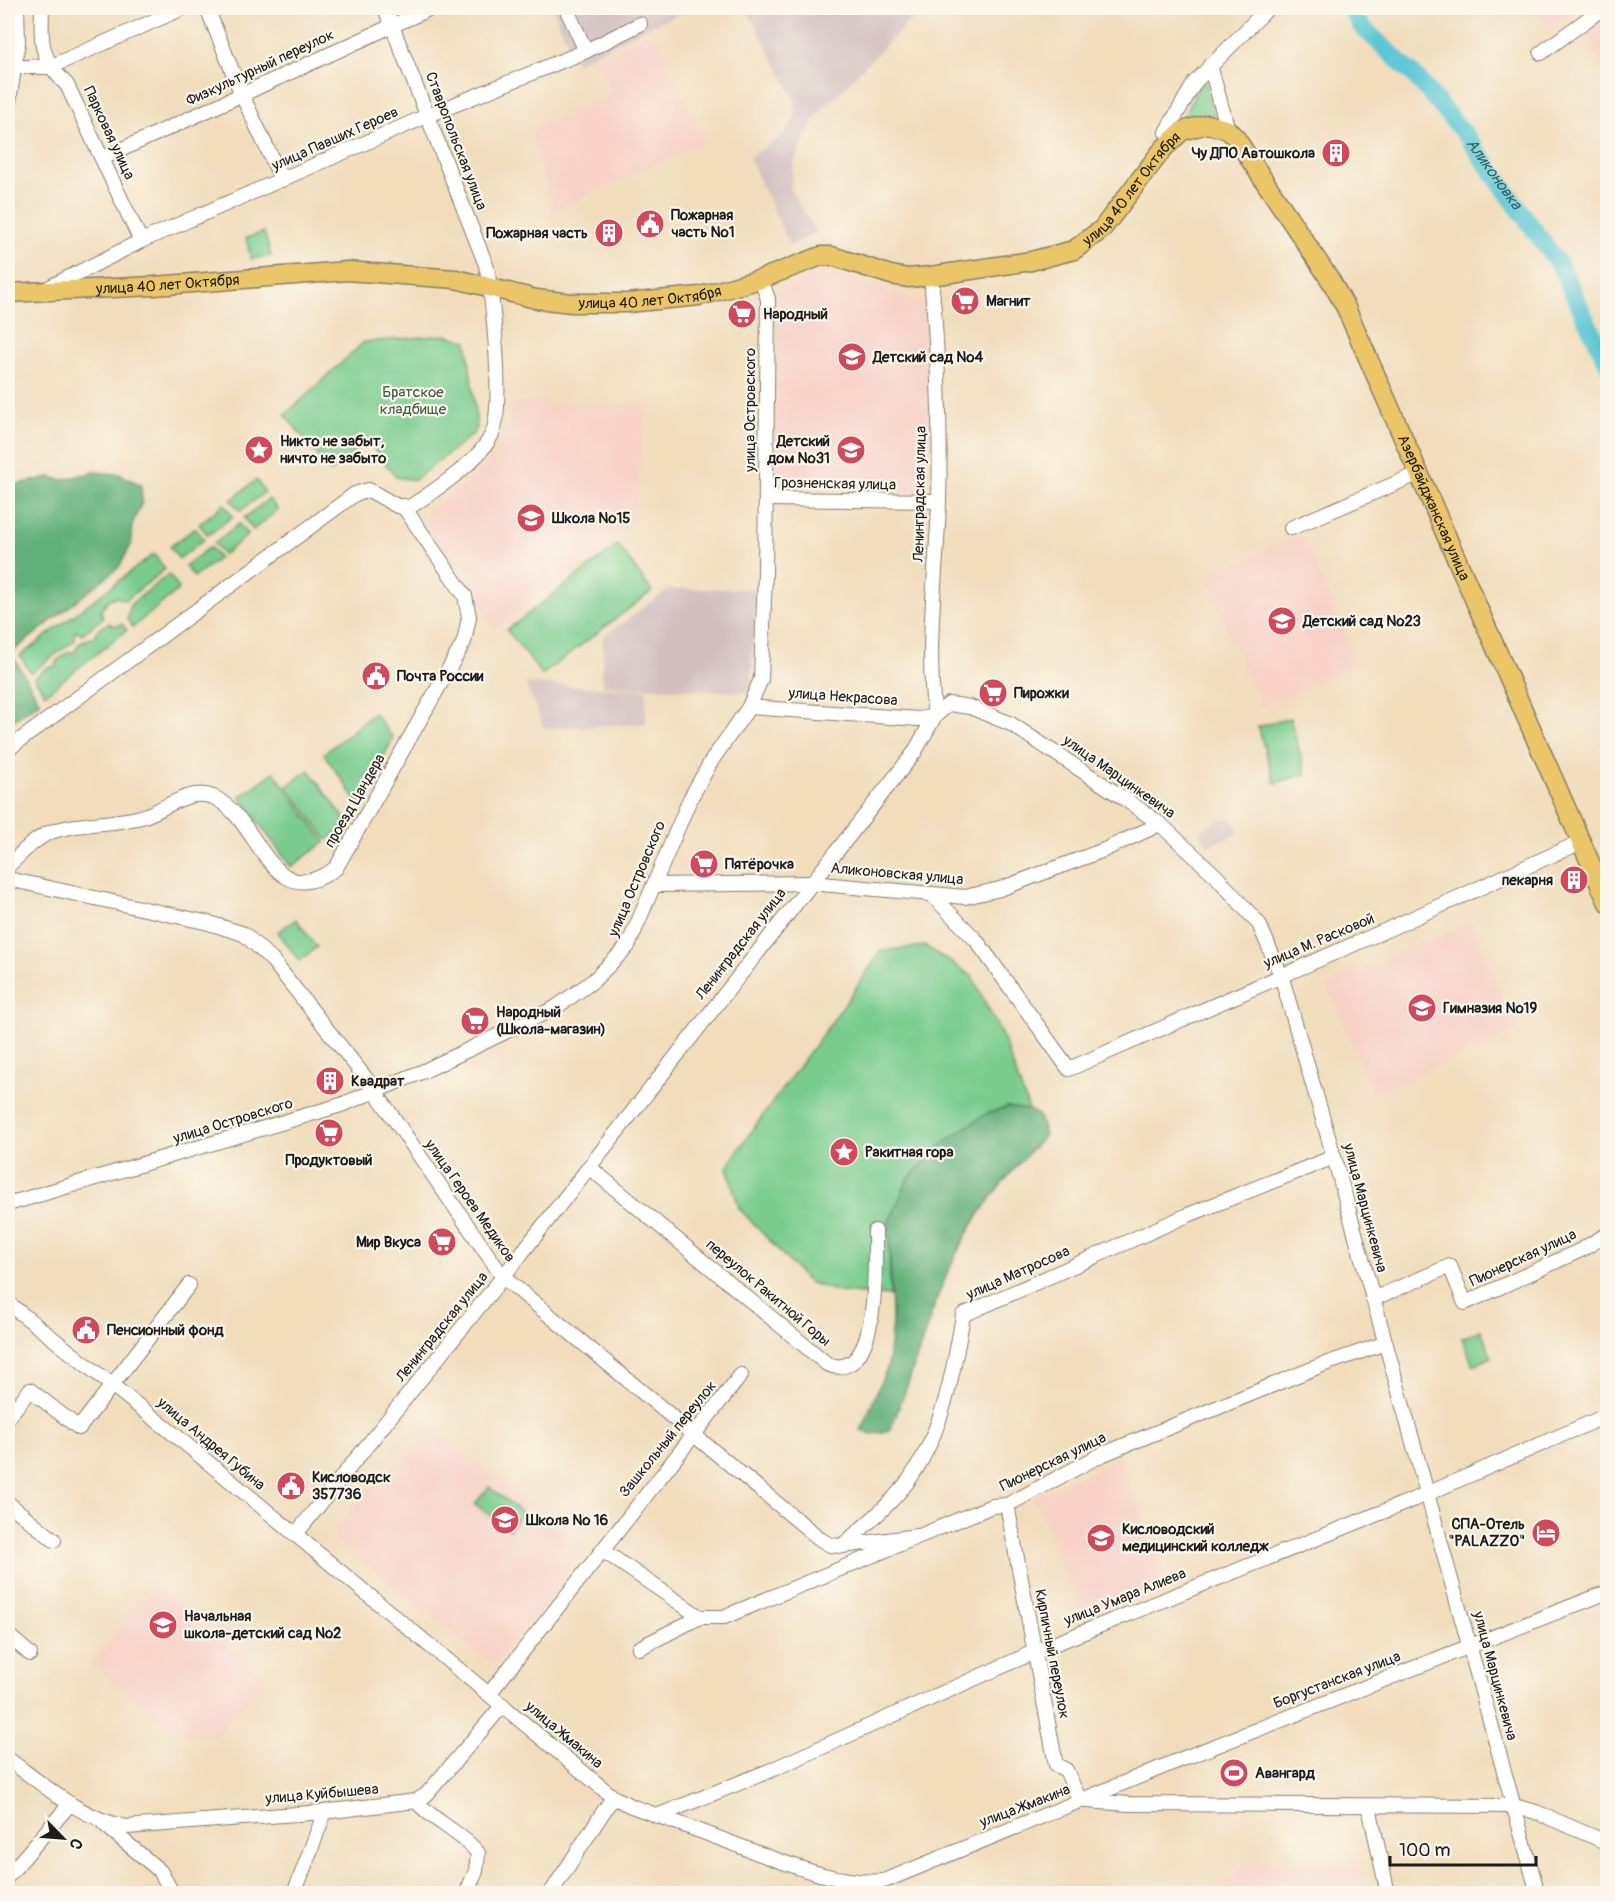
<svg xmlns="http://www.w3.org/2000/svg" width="1615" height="1901" font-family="Pangolin,sans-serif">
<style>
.built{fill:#f7d1c6}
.industrial{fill:#d2bfbf}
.green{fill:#79cc8e;stroke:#4a7455;stroke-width:1.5}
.forest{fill:#62b079;stroke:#3f664a;stroke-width:1.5}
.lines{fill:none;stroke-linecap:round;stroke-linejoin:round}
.river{stroke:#5bc7d3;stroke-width:18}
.minor-casing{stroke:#867c6c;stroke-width:16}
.major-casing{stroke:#867c6c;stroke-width:21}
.minor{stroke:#fff;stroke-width:14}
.major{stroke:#ebc669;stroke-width:18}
.labels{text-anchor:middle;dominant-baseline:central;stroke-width:4.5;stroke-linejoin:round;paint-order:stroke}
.street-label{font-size:15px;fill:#1c1c1c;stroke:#fbf7ec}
.poi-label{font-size:15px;font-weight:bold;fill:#1c1c1c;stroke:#fbf7ec;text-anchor:start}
.park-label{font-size:15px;fill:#3d5a44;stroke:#fbf7ec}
.water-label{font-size:16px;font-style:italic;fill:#356065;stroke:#fbf7ec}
</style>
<rect width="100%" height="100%" fill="#fbf7ec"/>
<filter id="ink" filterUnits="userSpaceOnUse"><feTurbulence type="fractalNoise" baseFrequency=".0167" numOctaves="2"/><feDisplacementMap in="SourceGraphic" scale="12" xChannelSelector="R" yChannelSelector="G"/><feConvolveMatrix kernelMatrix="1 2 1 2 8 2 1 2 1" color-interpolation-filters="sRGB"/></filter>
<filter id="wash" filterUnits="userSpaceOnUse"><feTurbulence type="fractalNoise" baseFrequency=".008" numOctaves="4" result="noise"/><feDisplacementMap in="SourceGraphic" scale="24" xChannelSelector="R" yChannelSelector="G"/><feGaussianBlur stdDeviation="1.35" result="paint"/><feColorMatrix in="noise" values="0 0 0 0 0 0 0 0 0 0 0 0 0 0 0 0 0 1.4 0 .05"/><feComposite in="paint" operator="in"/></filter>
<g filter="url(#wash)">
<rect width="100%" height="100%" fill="#f1ddbc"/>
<!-- built -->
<g class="built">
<polygon points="1525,8 1577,8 1551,27"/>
<polygon points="1607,16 1607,73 1582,35"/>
<polygon points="652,31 705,142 553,211 530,132 611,92 595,58"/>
<polygon points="820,270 927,303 929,411 926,493 774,489 777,291"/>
<polygon points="512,402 645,404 635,523 495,629 425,524 428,513 493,457 509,426"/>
<polygon points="1302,534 1358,664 1261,707 1205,577"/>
<polygon points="1471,922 1518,1031 1373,1094 1326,985"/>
<polygon points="432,1428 588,1549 494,1666 331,1536 380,1475 389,1483"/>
<polygon points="1119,1459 1169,1580 1083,1617 1033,1496"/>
<polygon points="155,1586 265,1677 216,1738 176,1733 91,1664"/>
<polygon points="1249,1861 1361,1867 1367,1893 1211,1893"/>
</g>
<!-- industrial -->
<g class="industrial">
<polygon points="553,8 694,8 650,26 576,63"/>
<polygon points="746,8 922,8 816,116 795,158 790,189 816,232 790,246 749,157 785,134 795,117 795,99"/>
<polygon points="669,589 756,589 751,693 602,685 603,637"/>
<polygon points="526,684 646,689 646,724 544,728"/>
<polygon points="1233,818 1239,833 1208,846 1199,832 1217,820"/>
</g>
<!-- green -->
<g class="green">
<polygon points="1205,81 1214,115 1182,119 1201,82"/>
<polygon points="264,232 271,256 251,259 246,238"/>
<polygon points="445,335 467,341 477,427 474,433 415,480 396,477 368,441 331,472 285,415 364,342"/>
<polygon points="256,480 265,492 240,511 231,500"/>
<polygon points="269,499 278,510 253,530 244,518"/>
<polygon points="224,504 233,516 208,535 199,524"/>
<polygon points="239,524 248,535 223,555 214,543"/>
<polygon points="195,528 204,539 179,559 170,547"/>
<polygon points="618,545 652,591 542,675 507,630"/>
<polygon points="210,547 219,558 194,577 185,566"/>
<polygon points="154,554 165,569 126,600 115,597 108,600 101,610 103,618 82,634 77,631 74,633 75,640 31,673 20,656"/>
<polygon points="169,574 179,589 133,627 127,620 130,605"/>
<path d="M108,623L116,626L122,624L127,630L45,694L34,678L48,667H55L56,662L68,652H75C81,636 86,642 96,636V631Z"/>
<polygon points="374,713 393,738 359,804 324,754"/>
<polygon points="1290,718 1306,774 1275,783 1258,727"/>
<polygon points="309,770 349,824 327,840 287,786"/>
<polygon points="274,772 325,842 291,867 240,797"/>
<polygon points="296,919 317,947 299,961 278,932"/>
<path d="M925,946L972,976L1003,1038L1029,1110L1007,1107L889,1222L890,1296L839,1292L808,1282L739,1208L727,1167C776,1093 833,1025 881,951Z"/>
<polygon points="1481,1330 1492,1357 1473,1365 1462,1338"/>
<polygon points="489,1487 522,1513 509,1530 475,1504"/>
</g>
<!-- forest -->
<g class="forest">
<polygon points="94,472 119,474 141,485 142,502 132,525 131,545 119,567 11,653 40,702 11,722 8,716 8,493 14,485 50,477 62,480"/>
<path d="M1007,1107L1029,1110L1039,1116L1045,1135C1016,1166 990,1195 968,1232C932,1293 918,1366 890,1430L872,1434L861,1430L888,1365L892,1321L889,1222L908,1179L943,1143L986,1114Z"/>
</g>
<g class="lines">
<!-- river -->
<path class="river" id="s1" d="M1351,8L1361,26L1414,75L1468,138L1560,266L1608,364"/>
</g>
</g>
<g filter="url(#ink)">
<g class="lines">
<!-- minor casing -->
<g class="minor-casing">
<g id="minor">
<path d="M42,8C41,45 40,58 67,85L141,241"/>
<polyline points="207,8 242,95 282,180"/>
<polyline points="566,8 586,51"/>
<polyline points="1541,53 1603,8"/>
<polyline points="1210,65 1228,130"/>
<polyline points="14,67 50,67 183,8"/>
<polyline points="8,108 18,42 17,8"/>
<polyline points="1173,139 1166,132 1195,82 1268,8"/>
<polyline points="103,158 431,8"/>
<path d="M931,276C938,350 941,426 939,501C937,572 925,644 935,716"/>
<polyline points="46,289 141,241 429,115 586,51 640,24"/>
<polyline points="766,499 939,501"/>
<polyline points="1291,528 1420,473"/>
<polyline points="749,707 919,719 935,716"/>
<path d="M8,749L355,494L369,490L397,506L410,507C434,491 480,461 492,434C504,410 493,293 486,265L385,8"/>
<path d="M8,866C20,855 35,838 51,832C79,822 112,825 141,817C164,811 188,787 213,797C261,818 269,917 336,868L464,642L469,617L465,596L403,506"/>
<polyline points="8,879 209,923 244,934 272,960 368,1081 503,1277 820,1539 830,1545 842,1546 917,1536"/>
<polyline points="654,885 810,883 965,897 1000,889 1104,850 1160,824"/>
<polyline points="931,894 976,940 1069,1069 1391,928 1581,842"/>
<path d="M589,1167L827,1364C881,1386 875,1261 875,1231"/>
<polyline points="8,1204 341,1105 424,1071 555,1008 593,981 628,946 690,799 712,760 749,707 761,679 765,574 768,299 761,279"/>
<polyline points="1373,1299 1450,1266 1465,1303 1581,1250 1608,1234"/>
<path d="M8,1303L170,1431L613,1797L631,1806C670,1820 709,1834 747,1849C791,1865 837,1885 884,1881L1182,1759L1608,1592"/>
<polyline points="8,1417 30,1390 79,1428 189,1285"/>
<polyline points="8,1503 54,1540"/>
<polyline points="1007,1505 1056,1765 1066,1770 1080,1801"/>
<polyline points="295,1535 503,1277 914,753 935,716 949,704 970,707 1011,724 1125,799 1160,824 1216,876 1259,924 1281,975 1334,1157 1538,1894"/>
<path d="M842,1546C866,1524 892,1504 911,1477C943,1430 954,1370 963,1315L1188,1215L1334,1157"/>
<polyline points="602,1550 700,1617"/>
<polyline points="8,1635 30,1654"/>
<polyline points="639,1648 700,1617 724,1617 992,1506 1007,1505 1101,1455 1322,1365 1386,1343"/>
<polyline points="489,1694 741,1375"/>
<path d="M8,1759C45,1786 80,1818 126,1827L323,1812L416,1801L426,1795L503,1705"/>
<path d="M416,1801C434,1822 461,1832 478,1853L476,1871L466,1894"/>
<polyline points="1086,1801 1129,1804 1514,1806 1536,1812 1608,1843"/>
<polyline points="1369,1807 1388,1894"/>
<polyline points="657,1816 769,1771 1034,1652 1415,1499 1608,1415"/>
<polyline points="104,1824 160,1871 173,1894"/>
<polyline points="8,1876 70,1804"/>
<polyline points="294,1894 320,1825 323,1812"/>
<polyline points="550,1894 613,1797"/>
</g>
</g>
<!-- major casing -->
<g class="major-casing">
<g id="major">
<path id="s2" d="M8,293L154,286L347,271L456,279L536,299L572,303H627L700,296L761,279L821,256H832L891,275L908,278L931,276L1031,261L1074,250L1102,229L1163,149L1182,131L1207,124L1228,130L1235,137L1331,281L1346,308L1608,903"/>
</g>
</g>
<!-- minor -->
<use href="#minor" class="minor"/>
<!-- major -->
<use href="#major" class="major"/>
</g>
</g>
<!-- icons -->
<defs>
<g id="building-disc" transform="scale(1.5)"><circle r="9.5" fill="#d1495b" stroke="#fbf7ec"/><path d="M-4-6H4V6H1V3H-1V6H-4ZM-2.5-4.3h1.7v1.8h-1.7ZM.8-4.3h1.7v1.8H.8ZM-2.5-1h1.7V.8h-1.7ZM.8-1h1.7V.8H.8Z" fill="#fff"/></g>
<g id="civic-disc" transform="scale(1.5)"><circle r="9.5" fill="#d1495b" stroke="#fbf7ec"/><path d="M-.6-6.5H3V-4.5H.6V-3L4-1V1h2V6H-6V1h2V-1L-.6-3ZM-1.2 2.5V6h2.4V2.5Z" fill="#fff"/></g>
<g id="supermarket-disc" transform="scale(1.5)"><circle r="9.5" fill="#d1495b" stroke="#fbf7ec"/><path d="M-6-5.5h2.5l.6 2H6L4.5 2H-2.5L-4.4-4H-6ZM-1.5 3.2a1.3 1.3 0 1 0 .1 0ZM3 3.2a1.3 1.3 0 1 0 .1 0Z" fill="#fff"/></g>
<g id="school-disc" transform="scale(1.5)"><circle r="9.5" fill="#d1495b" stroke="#fbf7ec"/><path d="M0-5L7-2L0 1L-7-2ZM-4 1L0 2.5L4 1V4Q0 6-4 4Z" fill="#fff"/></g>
<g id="sight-disc" transform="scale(1.5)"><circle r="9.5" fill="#d1495b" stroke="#fbf7ec"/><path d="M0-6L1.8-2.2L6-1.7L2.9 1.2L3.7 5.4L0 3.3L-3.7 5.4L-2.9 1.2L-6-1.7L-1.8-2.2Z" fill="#fff"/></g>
<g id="hotel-disc" transform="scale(1.5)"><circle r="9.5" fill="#d1495b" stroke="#fbf7ec"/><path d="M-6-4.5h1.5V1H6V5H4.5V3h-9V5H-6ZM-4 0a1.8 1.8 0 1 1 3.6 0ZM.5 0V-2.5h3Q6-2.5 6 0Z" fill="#fff"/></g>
<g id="university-disc" transform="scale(1.5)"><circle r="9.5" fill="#d1495b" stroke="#fbf7ec"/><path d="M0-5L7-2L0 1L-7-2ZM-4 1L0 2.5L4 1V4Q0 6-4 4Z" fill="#fff"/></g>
<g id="stadium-disc" transform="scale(1.5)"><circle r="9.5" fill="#d1495b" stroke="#fbf7ec"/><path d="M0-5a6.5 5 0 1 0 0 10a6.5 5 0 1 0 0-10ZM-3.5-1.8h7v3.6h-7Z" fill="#fff"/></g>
</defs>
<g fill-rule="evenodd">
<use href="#building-disc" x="1336" y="153"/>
<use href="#civic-disc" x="650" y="224"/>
<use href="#building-disc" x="609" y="233"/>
<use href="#supermarket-disc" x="965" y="301"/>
<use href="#supermarket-disc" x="742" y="314"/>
<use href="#school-disc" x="852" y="357"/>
<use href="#sight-disc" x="259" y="450"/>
<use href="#school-disc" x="851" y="450"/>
<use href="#school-disc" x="531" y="518"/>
<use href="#school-disc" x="1282" y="621"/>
<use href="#civic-disc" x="376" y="676"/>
<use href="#supermarket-disc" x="993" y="693"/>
<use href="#supermarket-disc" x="704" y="864"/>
<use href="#building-disc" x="1574" y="880"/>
<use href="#school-disc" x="1422" y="1008"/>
<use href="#supermarket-disc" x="475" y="1021"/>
<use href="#building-disc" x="330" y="1081"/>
<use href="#supermarket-disc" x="329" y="1133"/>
<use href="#sight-disc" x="844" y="1152"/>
<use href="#supermarket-disc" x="442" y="1242"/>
<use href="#civic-disc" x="86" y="1330"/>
<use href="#civic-disc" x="291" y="1486"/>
<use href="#school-disc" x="505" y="1520"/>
<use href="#hotel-disc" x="1546" y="1533"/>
<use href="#university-disc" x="1101" y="1538"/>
<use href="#school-disc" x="163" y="1625"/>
<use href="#stadium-disc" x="1234" y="1773"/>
</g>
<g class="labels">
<!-- street labels -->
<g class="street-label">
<text transform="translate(260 68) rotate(-25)">Физкультурный переулок</text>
<text transform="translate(109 133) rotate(65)">Парковая улица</text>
<text transform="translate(335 139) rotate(-24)">улица Павших Героев</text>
<text transform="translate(456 141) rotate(69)">Ставропольская улица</text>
<text stroke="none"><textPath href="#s2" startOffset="1167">улица 40 лет Октября</textPath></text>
<text stroke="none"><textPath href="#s2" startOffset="160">улица 40 лет Октября</textPath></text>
<text stroke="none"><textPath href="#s2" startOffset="646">улица 40 лет Октября</textPath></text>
<text transform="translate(750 410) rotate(-90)">улица Островского</text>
<text transform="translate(835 484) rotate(1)">Грозненская улица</text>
<text transform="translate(920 494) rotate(-89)">Ленинградская улица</text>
<text stroke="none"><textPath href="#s2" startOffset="1724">Азербайджанская улица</textPath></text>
<text transform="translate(843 697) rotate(4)">улица Некрасова</text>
<text transform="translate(1119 777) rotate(35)">улица Марцинкевича</text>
<text transform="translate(355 801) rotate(-60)">проезд Цандера</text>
<text transform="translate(897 874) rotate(5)">Аликоновская улица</text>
<text transform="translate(637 879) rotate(-67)">улица Островского</text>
<text transform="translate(1319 941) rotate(-23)">улица М. Расковой</text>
<text transform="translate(741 944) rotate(-52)">Ленинградская улица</text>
<text transform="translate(233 1121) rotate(-17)">улица Островского</text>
<text transform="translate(470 1201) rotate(55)">улица Героев Медиков</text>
<text transform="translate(1365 1208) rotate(75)">улица Марцинкевича</text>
<text transform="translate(1523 1258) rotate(-25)">Пионерская улица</text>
<text transform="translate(1018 1273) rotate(-24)">улица Матросова</text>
<text transform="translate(768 1293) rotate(40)">переулок Ракитной Горы</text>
<text transform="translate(442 1327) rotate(-51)">Ленинградская улица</text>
<text transform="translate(668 1439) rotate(-51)">Зашкольный переулок</text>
<text transform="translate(211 1444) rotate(40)">улица Андрея Губина</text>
<text transform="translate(1053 1462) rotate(-26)">Пионерская улица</text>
<text transform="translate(1125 1597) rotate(-22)">улица Умара Алиева</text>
<text transform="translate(1052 1654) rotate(79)">Кирпичный переулок</text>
<text transform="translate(1495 1676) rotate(75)">улица Марцинкевича</text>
<text transform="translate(1337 1680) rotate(-21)">Боргустанская улица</text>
<text transform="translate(564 1735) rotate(40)">улица Жмакина</text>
<text transform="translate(322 1794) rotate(-5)">улица Куйбышева</text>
<text transform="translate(1025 1806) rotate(-21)">улица Жмакина</text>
</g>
<!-- poi labels -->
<g class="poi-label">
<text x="1315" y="153" text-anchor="end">Чу ДПО Автошкола</text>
<text x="671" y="215">Пожарная<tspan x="671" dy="17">часть №1</tspan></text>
<text x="588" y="233" text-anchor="end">Пожарная часть</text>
<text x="986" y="301">Магнит</text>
<text x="763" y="314">Народный</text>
<text x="873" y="357">Детский сад №4</text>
<text x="280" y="441">Никто не забыт,<tspan x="280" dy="17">ничто не забыто</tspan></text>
<text x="830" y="441" text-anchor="end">Детский<tspan x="830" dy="17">дом №31</tspan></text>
<text x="552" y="518">Школа №15</text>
<text x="1303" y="621">Детский сад №23</text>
<text x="397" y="676">Почта России</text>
<text x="1014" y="693">Пирожки</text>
<text x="725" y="864">Пятёрочка</text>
<text x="1553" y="880" text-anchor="end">пекарня</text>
<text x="1443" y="1008">Гимназия №19</text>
<text x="496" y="1012">Народный<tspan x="496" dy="17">(Школа-магазин)</tspan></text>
<text x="351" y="1081">Квадрат</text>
<text x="865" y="1152">Ракитная гора</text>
<text x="329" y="1160" text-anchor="middle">Продуктовый</text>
<text x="421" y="1242" text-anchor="end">Мир Вкуса</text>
<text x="107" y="1330">Пенсионный фонд</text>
<text x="312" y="1477">Кисловодск<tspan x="312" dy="17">357736</tspan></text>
<text x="526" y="1520">Школа № 16</text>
<text x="1525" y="1524" text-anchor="end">СПА-Отель<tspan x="1525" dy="17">"PALAZZO"</tspan></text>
<text x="1122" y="1529">Кисловодский<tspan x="1122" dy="17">медицинский колледж</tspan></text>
<text x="184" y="1616">Начальная<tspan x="184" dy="17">школа-детский сад №2</tspan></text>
<text x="1255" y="1773">Авангард</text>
</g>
<!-- park labels -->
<g class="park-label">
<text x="413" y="392">Братское<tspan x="413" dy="17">кладбище</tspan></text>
</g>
<!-- water labels -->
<g class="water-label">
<text stroke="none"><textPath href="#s1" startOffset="220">Аликоновка</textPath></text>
</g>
</g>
<!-- margin -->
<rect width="1615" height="1901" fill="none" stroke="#fbf7ec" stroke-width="30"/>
<!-- north arrow -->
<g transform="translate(63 1838) rotate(115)" stroke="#fbf7ec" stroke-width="4.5" paint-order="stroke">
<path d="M0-4.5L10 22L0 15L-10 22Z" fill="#1c1c1c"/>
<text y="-9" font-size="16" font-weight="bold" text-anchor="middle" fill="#1c1c1c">С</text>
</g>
<!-- scale -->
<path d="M1390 1856v9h146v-9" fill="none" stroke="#1c1c1c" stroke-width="3"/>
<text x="1399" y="1856" font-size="18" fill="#1c1c1c" stroke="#fbf7ec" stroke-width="4.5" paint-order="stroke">100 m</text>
</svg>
